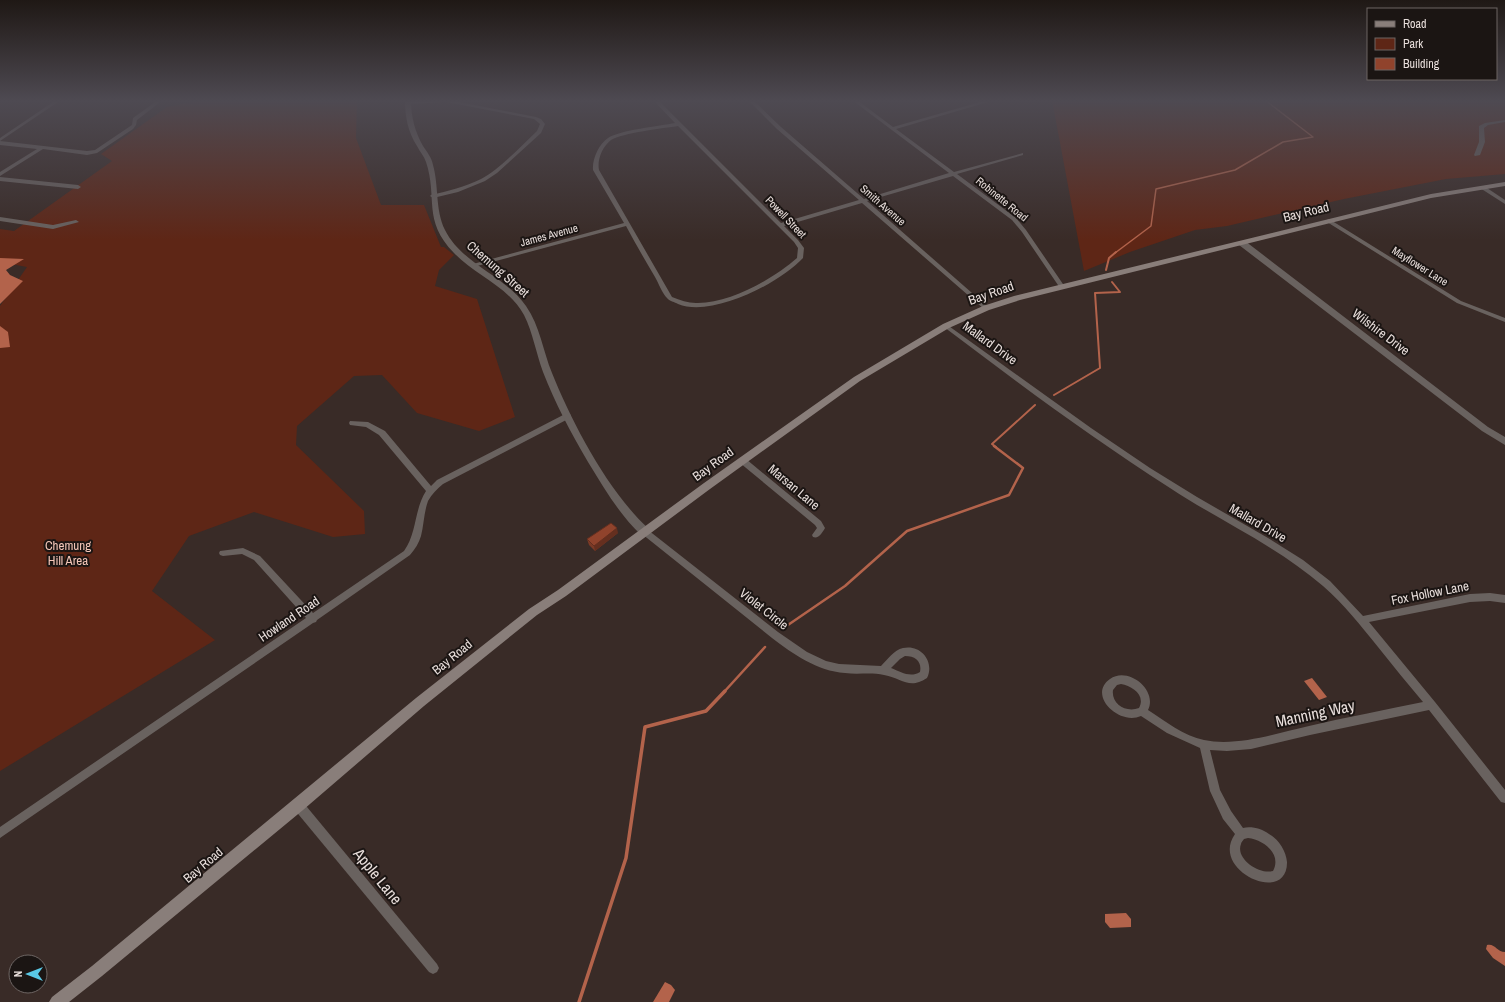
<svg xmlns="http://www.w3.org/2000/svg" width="1505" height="1002" font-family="'Archivo Narrow',sans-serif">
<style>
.green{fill:#5e2616}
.water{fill:#b3634b}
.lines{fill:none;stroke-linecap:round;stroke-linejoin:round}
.stream-far3{stroke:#b3634b;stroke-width:1.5}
.stream-far2{stroke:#b3634b;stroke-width:2}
.stream-far1{stroke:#b3634b;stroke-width:2.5}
.stream{stroke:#b3634b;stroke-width:3.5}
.minor{fill:#69625f;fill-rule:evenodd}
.tertiary{fill:#69625f;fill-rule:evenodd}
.secondary{fill:#897e7a;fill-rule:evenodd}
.wall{fill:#7c3a26}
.shaded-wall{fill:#652f1f}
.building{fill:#90432c;stroke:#652f1f}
.labels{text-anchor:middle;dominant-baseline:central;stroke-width:4;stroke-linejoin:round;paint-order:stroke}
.far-street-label{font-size:11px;fill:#e8dedb;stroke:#1b1513}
.street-label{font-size:13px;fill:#e8dedb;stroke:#1b1513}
.park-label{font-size:13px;fill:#f5c7b9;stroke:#1b1513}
.near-street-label{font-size:16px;fill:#e8dedb;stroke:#1b1513}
</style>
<rect width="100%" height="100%" fill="#392b27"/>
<!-- green -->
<g class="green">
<polygon points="198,100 357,100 356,138 381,205 424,205 441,247 444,247 454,255 439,270 435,286 477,299 515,417 479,431 417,413 382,375 354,376 297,426 296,445 364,511 365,534 333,537 254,512 189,536 152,591 215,640 0,771 0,306 27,267 0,262 0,229 14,231 112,161 101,154 167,107 198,101"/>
<polygon points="1052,100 1505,100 1505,174 1446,179 1344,199 1227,226 1195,230 1130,252 1084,271"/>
</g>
<!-- water -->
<g class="water">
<polygon points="0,258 24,259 6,270 10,275 23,281 0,304"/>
<polygon points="0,326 8,332 10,347 0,348"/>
<polygon points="1312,678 1327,697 1319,700 1304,681"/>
<polygon points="1126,913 1131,919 1131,927 1110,928 1105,922 1105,914"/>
<path d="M1487,945C1495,943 1497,952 1505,952V966L1493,958L1486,949Z"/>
<polygon points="665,982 671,985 675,990 669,1002 653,1002"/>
</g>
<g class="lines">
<!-- stream-far3 -->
<polyline class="stream-far3" points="1115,253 1151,226 1156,189 1235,170 1283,142 1313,137 1265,100"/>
<!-- stream-far2 -->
<g class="stream-far2">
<polyline points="1106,270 1109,258 1116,252"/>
<polyline points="1054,395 1100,368 1095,293 1120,292 1112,282"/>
<polyline points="996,447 992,444 1035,405"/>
</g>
<!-- stream-far1 -->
<g class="stream-far1">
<polyline points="785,627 845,586 907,531 1009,495 1023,468 994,446"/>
<polyline points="724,692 765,647"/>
</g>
<!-- stream -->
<polyline class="stream" points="579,1002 626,858 645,727 706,711 725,691"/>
<!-- minor -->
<g class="minor">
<polygon points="56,100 61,100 0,141 87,151 95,150 129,127 132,125 133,118 158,100 163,100 137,120 136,125 133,129 97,153 87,155 43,149 0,176 0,172 37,149 0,145 0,138"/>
<path d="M423,100H449L536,117L541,119L545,124L541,133L497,173L485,181L458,192L433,198L430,196L431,195C448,191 465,187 481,179C500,169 521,146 537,131L540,124L534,119L446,102L408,104L406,103L408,102Z"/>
<path d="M653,100H658L781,223L859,200L777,129L748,100H753L781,127L864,199L949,173L852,100H857L893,127L987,100H995L896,129L954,172L1023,153V155L957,174L1016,218L1026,230L1065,287L1064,288H1060L1022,232L1012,220L953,176L867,201L988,307V309H984L862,203L784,226L798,240L804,248L803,258C780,283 712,318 678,304C675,302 669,301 667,298C662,293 659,284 655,277C645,260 635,243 626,226L477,266H473V264L624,223L593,170C592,159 599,144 608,138C620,130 660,126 675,123ZM678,126L794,242L798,248L797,258C773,279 729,304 696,303C688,303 680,300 672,297L599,170C597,160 602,147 611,140C622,133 664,128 678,126Z"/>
<polygon points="1505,120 1505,122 1488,125 1484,128 1485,142 1480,155 1475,156 1474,155 1479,142 1479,126 1485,123"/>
<polygon points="0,177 78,185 81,187 78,189 0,181"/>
<polygon points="1480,186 1484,186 1505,200 1505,204 1480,188"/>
<polygon points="0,217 53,225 76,220 79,222 53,229 0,221"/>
<polygon points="1329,219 1461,301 1505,318 1505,322 1457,303 1327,222 1327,220"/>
<path d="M946,324L1091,428L1150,468L1197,497L1268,538L1303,560L1330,581L1363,616L1470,594L1490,593L1505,595V603L1490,601L1470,602L1369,622L1435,702L1505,790V803L1501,802L1429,710L1310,735L1251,749L1227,751L1210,750L1220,790L1231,811L1243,828C1252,826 1262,829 1269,834C1279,840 1286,851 1287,862C1288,906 1209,871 1235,834L1223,819L1210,791L1200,748L1167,733L1141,716C1119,726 1087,695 1110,679C1128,666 1158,690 1148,710C1165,721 1184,736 1204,740C1237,747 1277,733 1309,726C1347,717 1385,710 1423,702C1408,684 1393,666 1378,647C1361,626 1344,604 1323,586C1277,546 1220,521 1170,488C1092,438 1018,383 944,327V325ZM1121,684C1132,686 1146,695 1139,708C1126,713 1111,704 1113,690L1117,685ZM1248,838C1264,840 1282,854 1273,871C1260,875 1235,859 1241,844C1241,842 1243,841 1244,839Z"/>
<path d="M567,413L570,414L571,416L570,418L443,484C437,489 432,494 428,501C424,512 424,524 421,536C419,543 415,549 410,555L317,620L316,622L313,623L0,838V827L306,618L254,560L242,554L223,556L220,555L219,553L220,551L243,548L260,556L313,613L404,551C417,533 414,510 426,491L379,435L366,427L350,425L349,423L350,421L368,422L385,431L431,486L437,480Z"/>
<path d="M743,458L746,459L821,521L825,528C822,533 819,539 813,537L812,535L817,528L815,525L740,463L739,461L740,459Z"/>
<path d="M645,529L648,530L778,632L807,652L826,661L839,664L881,666C887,660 894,650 903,648C921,644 935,662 927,678C909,690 902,678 884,675C871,672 858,675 845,673C817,671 793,654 772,638L642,534L641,532L642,530ZM905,656C916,656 922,662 920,672C910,678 901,672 891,668L900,659Z"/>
<polygon points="298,800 302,801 437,964 439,968 437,972 433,974 429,972 294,809 293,805 294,801"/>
</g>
<!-- tertiary -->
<g class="tertiary">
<path d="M405,100H411C411,117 415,132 423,146C427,152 432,158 433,165C439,186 435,210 445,230C462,264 504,275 526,306C540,326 543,351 552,373C572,423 609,493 649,529L650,532L649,535H641C619,514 604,488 588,462C571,433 555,403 543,372C536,353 533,333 524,315C509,287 475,275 454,253C422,220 438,198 426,162C424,156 420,152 417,146C408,132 405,117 405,100Z"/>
<polygon points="1239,241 1245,241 1488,427 1505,437 1505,445 1482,431 1239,245"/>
</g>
<!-- secondary -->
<polygon class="secondary" points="1505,182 1505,186 1431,198 1020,300 989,310 949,328 860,381 710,489 566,596 537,615 424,706 303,810 102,976 69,1002 49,1002 52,997 92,966 416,698 529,609 558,590 704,483 854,377 943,324 983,306 1014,296 1431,194"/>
</g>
<!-- wall -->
<polygon class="wall" points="618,533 595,551 589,545 587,539"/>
<!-- shaded-wall -->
<polygon class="shaded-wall" points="617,528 618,533 595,551 594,546"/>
<!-- building -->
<polygon class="building" points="611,523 617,528 594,546 587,539"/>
<!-- sky -->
<linearGradient id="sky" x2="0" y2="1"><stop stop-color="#1f1815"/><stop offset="0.42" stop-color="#4e4a52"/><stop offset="1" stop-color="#4e4a52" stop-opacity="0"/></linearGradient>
<rect width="1505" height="240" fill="url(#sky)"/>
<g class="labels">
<!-- far-street labels -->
<g class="far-street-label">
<text transform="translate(1002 199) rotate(39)">Robinette Road</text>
<text transform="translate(883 205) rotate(41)">Smith Avenue</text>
<text transform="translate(786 217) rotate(46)">Powell Street</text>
<text transform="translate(549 235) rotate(-15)">James Avenue</text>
<text transform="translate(1420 266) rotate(32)">Mayflower Lane</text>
</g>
<!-- street labels -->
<g class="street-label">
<text transform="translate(1306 212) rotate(-14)">Bay Road</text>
<text transform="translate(498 269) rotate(41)">Chemung Street</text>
<text transform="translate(991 293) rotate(-19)">Bay Road</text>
<text transform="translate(1381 332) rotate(37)">Wilshire Drive</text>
<text transform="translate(990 343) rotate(36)">Mallard Drive</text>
<text transform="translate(713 464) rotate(-36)">Bay Road</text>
<text transform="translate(794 487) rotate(40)">Marsan Lane</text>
<text transform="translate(1258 523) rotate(30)">Mallard Drive</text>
<text transform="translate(1430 593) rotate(-11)">Fox Hollow Lane</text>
<text transform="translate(764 609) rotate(38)">Violet Circle</text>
<text transform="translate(289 619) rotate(-34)">Howland Road</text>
<text transform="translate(452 657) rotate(-39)">Bay Road</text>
<text transform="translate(203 865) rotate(-40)">Bay Road</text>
</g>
<!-- park labels -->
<g class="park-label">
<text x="68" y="545">Chemung<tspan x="68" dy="15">Hill Area</tspan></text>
</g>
<!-- near-street labels -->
<g class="near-street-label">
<text transform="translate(1315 713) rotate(-12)">Manning Way</text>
<text transform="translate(378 876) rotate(51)">Apple Lane</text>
</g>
</g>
<!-- legend -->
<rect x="1367" y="8" width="130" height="72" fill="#1b1513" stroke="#6d6563"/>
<rect x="1375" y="21" width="20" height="6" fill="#897e7a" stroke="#6d6563"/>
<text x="1403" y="28" font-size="12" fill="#e8dedb">Road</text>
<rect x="1375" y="38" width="20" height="12" fill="#5e2616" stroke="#6d6563"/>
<text x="1403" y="48" font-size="12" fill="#e8dedb">Park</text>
<rect x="1375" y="58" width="20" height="12" fill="#90432c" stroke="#6d6563"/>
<text x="1403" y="68" font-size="12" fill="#e8dedb">Building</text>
<!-- north arrow -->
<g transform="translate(28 974) rotate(270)"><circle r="19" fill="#1b1513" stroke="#6d6563"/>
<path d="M0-3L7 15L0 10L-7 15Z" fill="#59c8e5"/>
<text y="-6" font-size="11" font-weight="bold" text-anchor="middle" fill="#e8dedb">N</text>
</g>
</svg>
